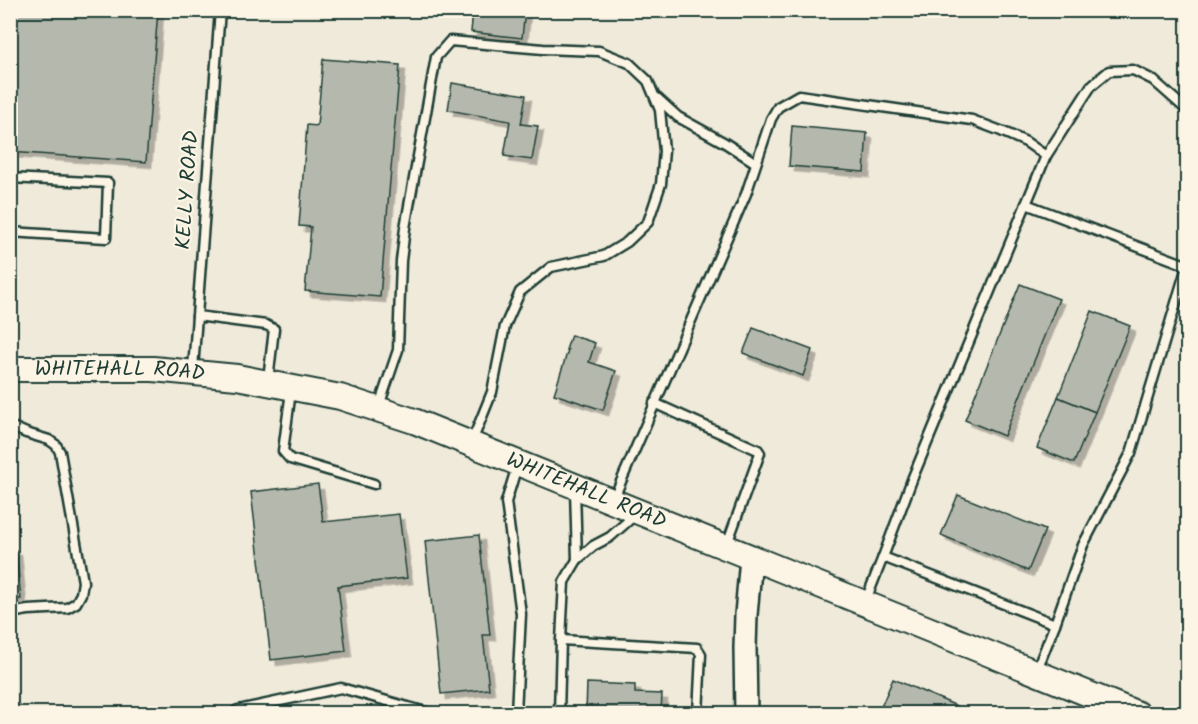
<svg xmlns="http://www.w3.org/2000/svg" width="1198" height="724" font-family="Kalam,sans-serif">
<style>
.building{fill:#b5b9ad;stroke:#1f3d34;stroke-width:1.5;filter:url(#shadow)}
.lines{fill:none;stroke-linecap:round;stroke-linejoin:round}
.service-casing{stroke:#1f3d34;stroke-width:13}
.tertiary-casing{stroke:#1f3d34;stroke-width:26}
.secondary-casing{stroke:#1f3d34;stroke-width:28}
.service{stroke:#fcf5e5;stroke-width:8}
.tertiary{stroke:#fcf5e5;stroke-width:21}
.secondary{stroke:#fcf5e5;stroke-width:24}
.labels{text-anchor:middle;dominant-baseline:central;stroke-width:4.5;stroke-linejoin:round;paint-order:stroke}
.street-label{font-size:21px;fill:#1f3d34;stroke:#fcf5e5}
</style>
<defs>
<filter id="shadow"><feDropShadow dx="5.5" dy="5.5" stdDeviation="0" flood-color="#0004"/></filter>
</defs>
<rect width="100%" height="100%" fill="#efeada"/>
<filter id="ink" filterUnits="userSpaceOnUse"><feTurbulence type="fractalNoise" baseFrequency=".0167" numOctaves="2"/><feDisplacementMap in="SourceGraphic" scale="12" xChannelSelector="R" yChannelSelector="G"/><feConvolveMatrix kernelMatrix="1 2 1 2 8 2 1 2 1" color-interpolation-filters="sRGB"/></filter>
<g filter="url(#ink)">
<!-- building -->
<g class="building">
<polygon points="10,10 158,10 146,162 10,152"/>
<polygon points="473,10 525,10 522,38 471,32"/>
<polygon points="323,59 400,65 380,297 305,291 311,227 299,226 307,125 317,126"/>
<polygon points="452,83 526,95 521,124 538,126 532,160 504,156 510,121 448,110"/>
<polygon points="792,126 867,133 864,172 789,166"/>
<polygon points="1020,284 1059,299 1004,436 965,420"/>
<polygon points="1092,311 1130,326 1095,412 1058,397"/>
<polygon points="753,328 812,350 803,376 743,353"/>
<polygon points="571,335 595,343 589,362 616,371 603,410 554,394 568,350 566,350"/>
<polygon points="1058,397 1095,412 1074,463 1037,448"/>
<polygon points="318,484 323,522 399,514 407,578 338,586 346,651 271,660 251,492"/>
<polygon points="958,495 1045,530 1028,571 941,535"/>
<polygon points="479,535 490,635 483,635 489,689 441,694 425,541"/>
<polygon points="10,550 16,550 21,599 10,600"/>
<polygon points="893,679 959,707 956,714 878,714"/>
<polygon points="587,683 635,685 635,693 662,694 661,714 586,714"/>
</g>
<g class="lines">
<!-- service casing -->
<g class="service-casing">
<g id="service">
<polyline points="657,98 678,117 725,143 756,163"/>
<polyline points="1046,156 1091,86 1109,71 1133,70 1153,80 1188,111"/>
<polyline points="10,178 108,183 106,238 10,232"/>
<polyline points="1026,204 1186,265"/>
<polyline points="197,316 266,325 274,329 268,380"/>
<polyline points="193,369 220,10"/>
<polyline points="291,391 283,451 290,459 374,484"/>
<polyline points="654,403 758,450 760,453 727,544"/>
<polyline points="378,409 398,350 401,261 405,228 436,57 450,41 543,49 599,51 629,63 648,81 660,110 664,151 661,184 648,222 627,242 604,256 551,267 520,292 505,326 492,392 471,444"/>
<polyline points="10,426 26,433 49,440 56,445 60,452 83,582 81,594 76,603 67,608 28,610 10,613"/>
<polyline points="575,489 577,560 593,546 610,537 636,514"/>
<polyline points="613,500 746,194 771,119 778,107 799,95 972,120 1001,131 1026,142 1046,156 913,477 883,557 866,600"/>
<polyline points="883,557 1055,624"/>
<polyline points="577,560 564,582 561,640 697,648 701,654 698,714"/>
<polyline points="1036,672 1055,624 1083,545 1131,453 1188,263"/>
<polyline points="232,714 238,710 341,688 433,714"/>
<polyline points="514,714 516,712 521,614 506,502 517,466"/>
<polyline points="559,714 561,640"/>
</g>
</g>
<!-- tertiary casing -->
<g class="tertiary-casing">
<polyline id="tertiary" points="746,714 745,648 746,615 751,558"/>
</g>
<!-- secondary casing -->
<g class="secondary-casing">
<g id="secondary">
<path id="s1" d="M10,369H153L237,377L340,397L414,421L1138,714"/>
</g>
</g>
<!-- service -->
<use href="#service" class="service"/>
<!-- tertiary -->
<use href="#tertiary" class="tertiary"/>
<!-- secondary -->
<use href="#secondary" class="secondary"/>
</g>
</g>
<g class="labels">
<!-- street labels -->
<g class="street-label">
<text transform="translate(188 190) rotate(-86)">KELLY ROAD</text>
<text stroke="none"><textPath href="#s1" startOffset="110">WHITEHALL ROAD</textPath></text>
<text stroke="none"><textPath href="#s1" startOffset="596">WHITEHALL ROAD</textPath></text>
</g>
</g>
<!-- margin -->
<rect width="1198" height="724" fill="none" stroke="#fcf5e5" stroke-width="36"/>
<rect x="18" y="18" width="1162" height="688" fill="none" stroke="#1f3d34" stroke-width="2" filter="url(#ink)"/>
</svg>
